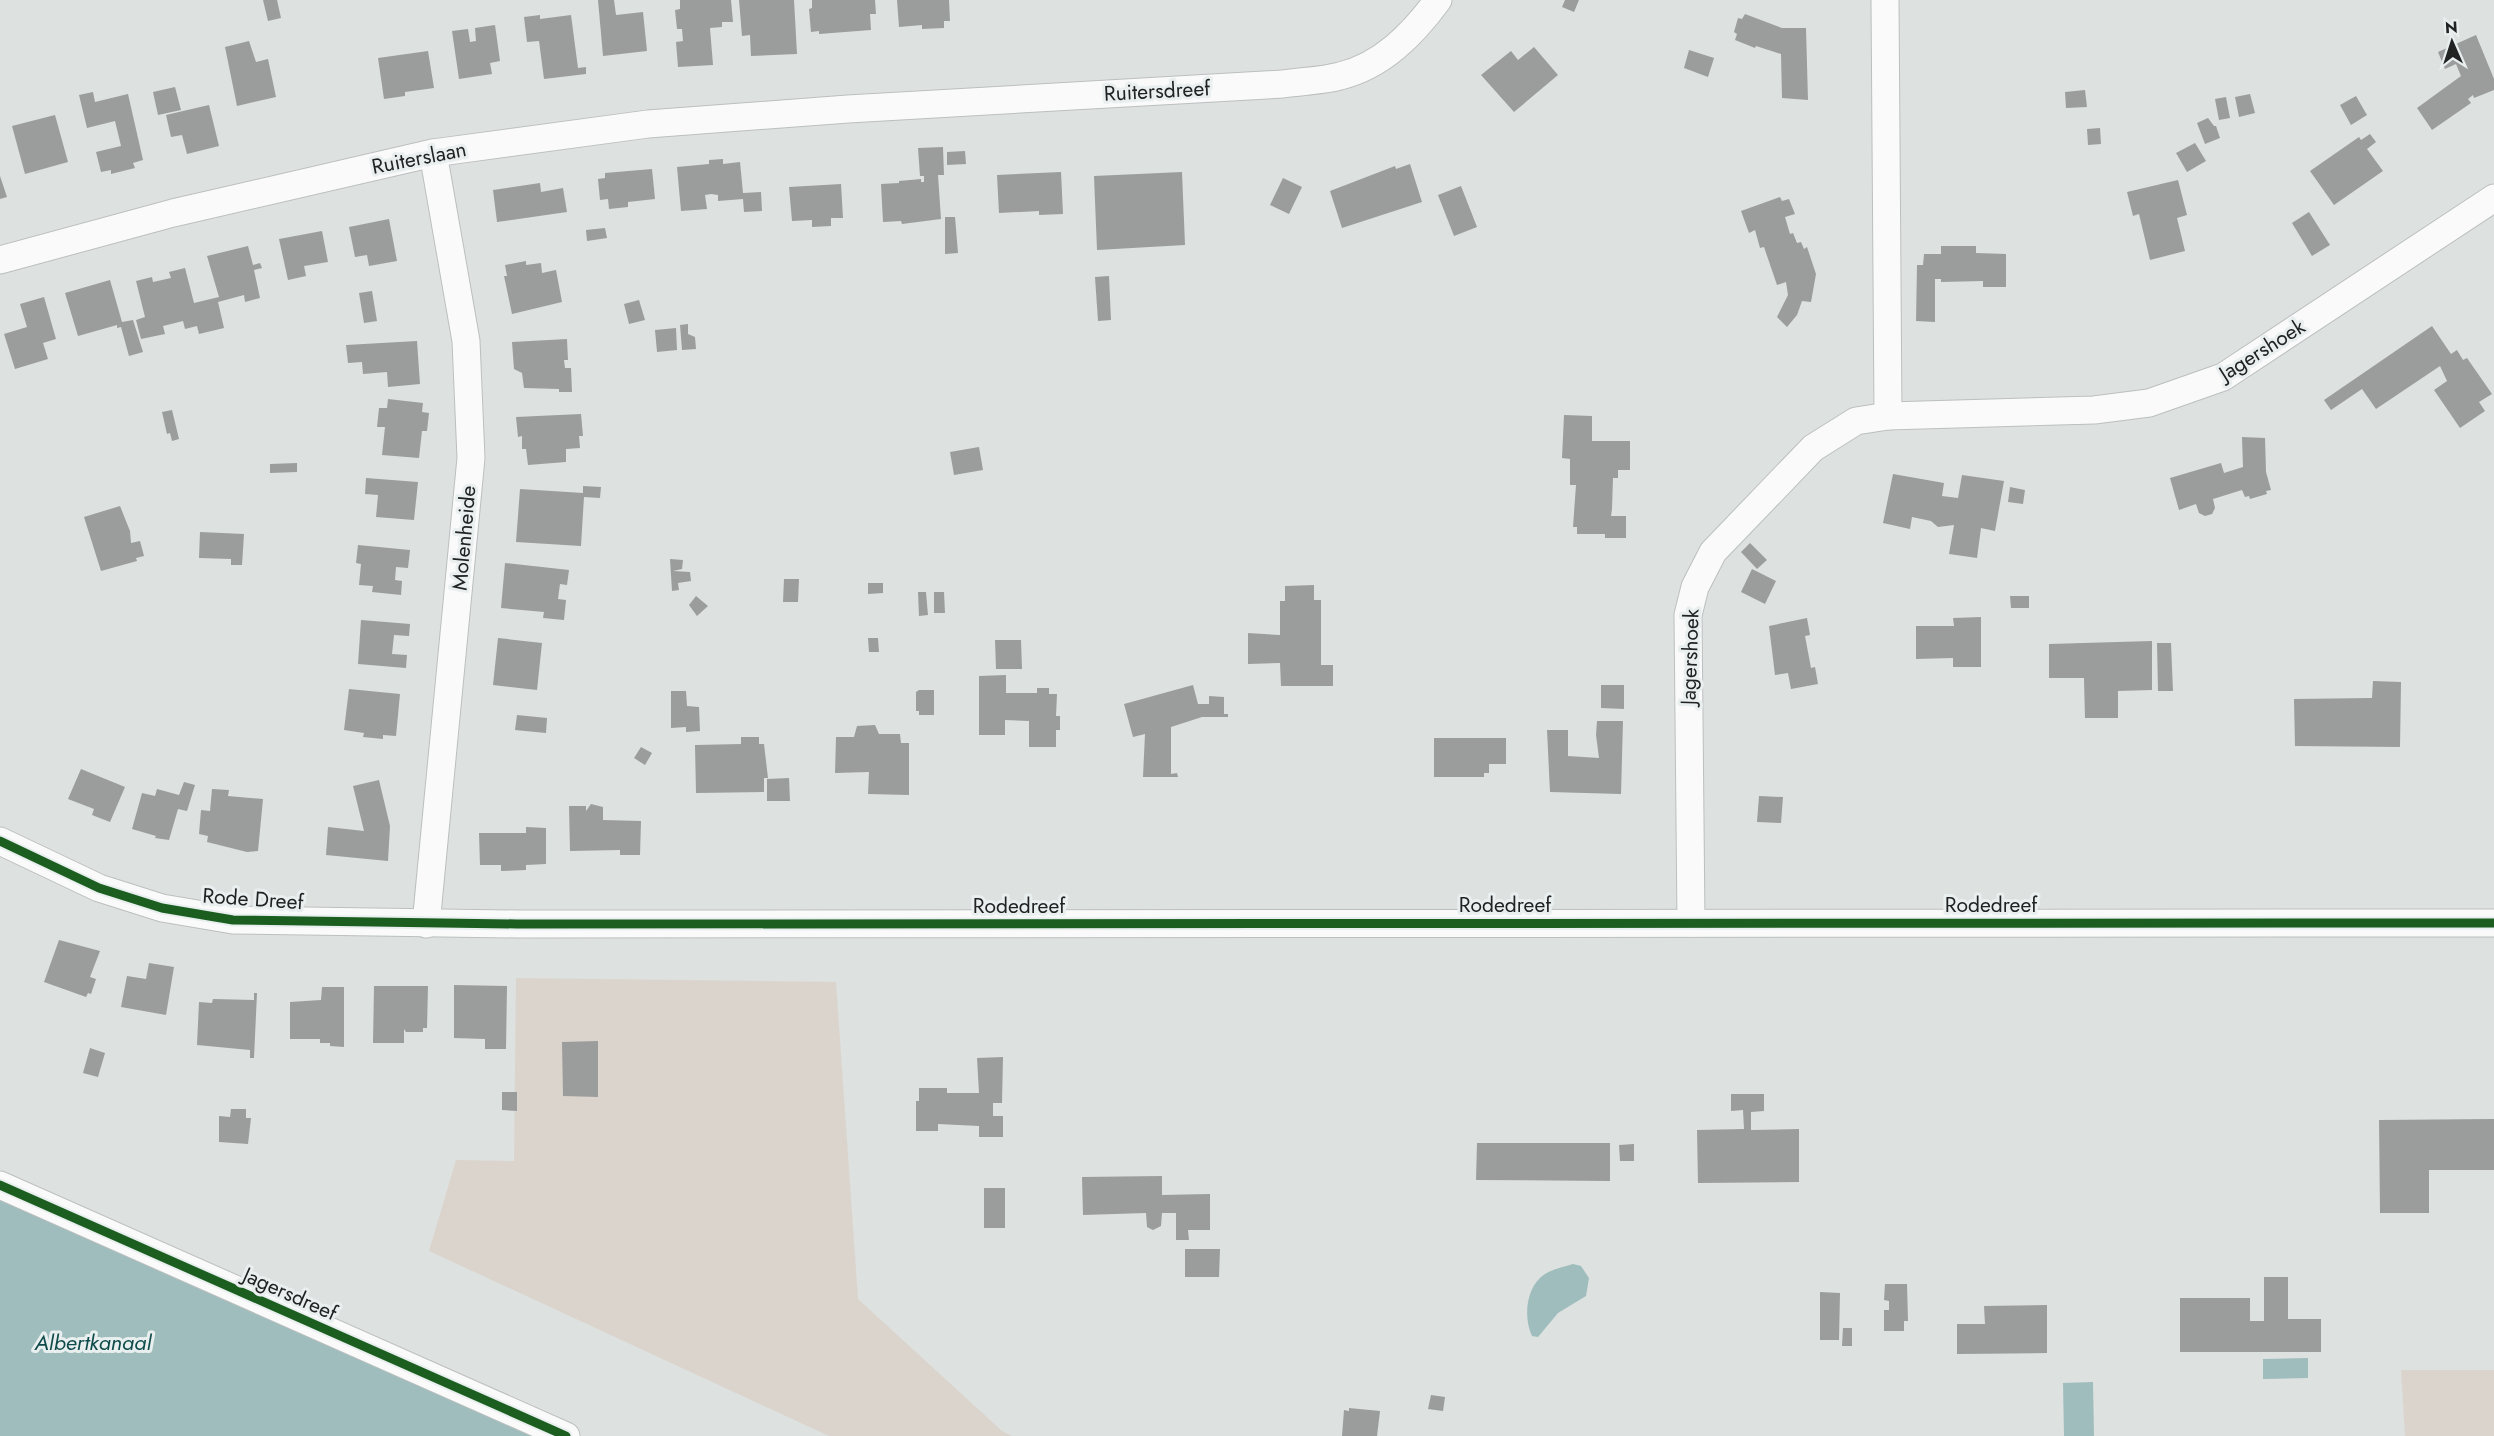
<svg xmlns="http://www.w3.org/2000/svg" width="2494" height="1436" font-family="Jost,sans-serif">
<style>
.green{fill:#dbd4cc}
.water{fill:#9fbdbc}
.building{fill:#9a9d9c}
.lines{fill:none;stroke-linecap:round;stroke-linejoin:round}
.minor-casing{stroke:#bcbfbf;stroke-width:29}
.minor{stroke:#fafafa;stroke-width:27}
.cycleway-casing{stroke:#e9efef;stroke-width:13}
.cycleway{stroke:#1b5e20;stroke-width:9}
.labels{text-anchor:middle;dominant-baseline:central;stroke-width:6;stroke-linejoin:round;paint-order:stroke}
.street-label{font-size:21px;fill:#212323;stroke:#e9efef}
.water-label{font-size:22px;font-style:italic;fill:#0e4b4a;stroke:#e9efef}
</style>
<rect width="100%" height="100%" fill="#dde1e0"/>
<!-- green -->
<g class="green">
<polygon points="516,978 836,982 858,1299 1002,1431 1012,1436 829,1436 429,1251 456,1160 514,1161"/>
<polygon points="2401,1370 2494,1370 2494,1436 2405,1436"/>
</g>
<!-- water -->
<g class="water">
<polygon points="0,1200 535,1436 0,1436"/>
<path d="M1573,1264L1581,1266L1589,1278L1586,1296L1558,1313L1538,1337L1532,1336C1523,1317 1526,1286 1545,1274C1553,1269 1564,1267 1573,1264Z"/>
<polygon points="2308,1358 2308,1378 2263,1379 2263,1359"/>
<polygon points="2093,1382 2094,1436 2064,1436 2063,1383"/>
</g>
<!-- building -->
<g class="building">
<polygon points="263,0 277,0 281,18 268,21"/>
<polygon points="598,0 614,0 616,15 643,12 647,51 603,56"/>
<polygon points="680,0 731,0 733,22 722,22 722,27 710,28 713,65 678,67 676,42 683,41 682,29 677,29 675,10 680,9"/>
<polygon points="739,0 794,0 797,54 751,56 750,35 742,36"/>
<polygon points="812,0 875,0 876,14 870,14 871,30 819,34 819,31 811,32 809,9 812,8"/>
<polygon points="897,0 949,0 950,21 944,21 944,28 922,29 922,25 899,27"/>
<polygon points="1565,0 1579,0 1574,12 1562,7"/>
<polygon points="1745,14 1782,28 1806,28 1808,100 1782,98 1781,54 1756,46 1755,48 1735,40 1737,34 1734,32 1738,18 1742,19"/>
<polygon points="540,15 540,19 571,15 578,68 586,67 586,74 544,79 539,41 527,42 524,17"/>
<polygon points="495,25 500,61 490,63 492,74 459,79 452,31 468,29 470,42 476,41 475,28"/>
<polygon points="2476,35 2494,79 2494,90 2474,98 2473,95 2468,99 2471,103 2432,130 2417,108 2461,76 2456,64 2445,69 2438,52"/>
<polygon points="249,41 256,62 268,59 276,97 237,106 225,47"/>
<polygon points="1534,47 1558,75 1514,112 1481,75 1511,51 1518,60"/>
<polygon points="1689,50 1714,58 1708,77 1684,68"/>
<polygon points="428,51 434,88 405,92 405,96 384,99 378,58"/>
<polygon points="175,87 181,110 158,115 153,92"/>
<polygon points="2085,90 2087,107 2066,108 2065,92"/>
<polygon points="93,92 95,102 128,94 143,160 133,163 135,168 111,174 111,170 101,172 96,152 121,146 115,121 87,128 79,95"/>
<polygon points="2250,94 2255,113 2239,117 2235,97"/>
<polygon points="2356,96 2367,115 2351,125 2340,105"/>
<polygon points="2226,97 2230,118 2219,120 2215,99"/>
<polygon points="209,105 219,146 187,154 182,135 171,137 166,115"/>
<polygon points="55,115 68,162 25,174 12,126"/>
<polygon points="2208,118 2214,126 2216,126 2220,138 2205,144 2197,123"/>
<polygon points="2100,128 2101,144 2088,145 2087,129"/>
<polygon points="2370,134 2376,142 2367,149 2383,171 2334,205 2310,171 2359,137 2361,140"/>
<polygon points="2195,143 2206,161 2187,172 2176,153"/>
<polygon points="943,147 944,175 938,175 941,219 902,224 901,221 883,222 881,184 899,183 899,181 921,179 921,182 924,182 924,176 920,176 918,148"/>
<polygon points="965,151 966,164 947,165 947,152"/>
<polygon points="723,159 723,164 740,162 743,193 761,192 762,211 744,212 743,199 718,201 718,195 711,194 705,195 707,209 681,211 677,167 709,164 709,160"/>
<polygon points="1410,164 1422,202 1342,228 1330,191 1395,166 1396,169"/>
<polygon points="652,169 655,199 628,202 628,207 609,209 608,199 600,200 598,179 605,178 605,173"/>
<polygon points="1061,172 1063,214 1039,215 1039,211 999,213 997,175"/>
<polygon points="1182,172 1185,245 1097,250 1094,176"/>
<polygon points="0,176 7,197 0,199"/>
<polygon points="1283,178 1302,187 1289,214 1270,205"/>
<polygon points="2178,180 2187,215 2177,218 2185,251 2150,260 2139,214 2133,216 2127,192"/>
<polygon points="540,183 541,192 563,188 567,212 497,222 493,190"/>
<polygon points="841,184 843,218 831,218 831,226 812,227 812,220 792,221 789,187"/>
<polygon points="1461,186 1477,227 1454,236 1438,195"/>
<polygon points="1780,197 1782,201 1789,199 1795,214 1785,217 1790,234 1793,233 1797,243 1801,242 1804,249 1807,247 1816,274 1811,302 1802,301 1797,315 1787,327 1777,317 1788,295 1786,282 1777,285 1764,247 1760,248 1755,230 1749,233 1741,211"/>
<polygon points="2309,212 2330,245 2312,256 2292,223"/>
<polygon points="945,217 955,217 958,253 945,254"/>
<polygon points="389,219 397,261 369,266 367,255 355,257 349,227"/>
<polygon points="605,228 607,238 587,241 586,230"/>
<polygon points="322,231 328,262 304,266 306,276 288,280 279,239"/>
<polygon points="248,246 253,265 260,263 262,268 254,270 260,298 245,302 244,295 218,302 224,328 199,334 197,326 185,329 183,321 163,326 165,334 141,339 136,320 145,317 136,281 152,277 153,282 171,278 169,272 185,268 194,303 219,297 207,256"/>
<polygon points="1941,246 1976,246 1976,253 2006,254 2006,287 1983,287 1983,281 1941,282 1941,279 1935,279 1935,322 1916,321 1917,265 1923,265 1924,254 1941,254"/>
<polygon points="526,261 526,265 541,263 542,273 556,270 562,302 512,314 504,276 507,276 505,265"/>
<polygon points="1109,276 1111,320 1098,321 1095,277"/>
<polygon points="110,280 122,322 133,320 143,352 129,356 121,327 117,328 117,325 78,336 65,293"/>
<polygon points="372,291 377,321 364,323 359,293"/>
<polygon points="44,297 56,339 43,343 48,359 15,369 4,334 27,327 20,304"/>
<polygon points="639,300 645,320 629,324 624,304"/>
<polygon points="688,324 688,334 695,337 696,349 682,350 680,325"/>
<polygon points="2432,326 2451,354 2457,350 2463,360 2467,358 2492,394 2479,402 2485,411 2460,428 2434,390 2447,381 2440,366 2376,409 2362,389 2331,410 2324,400"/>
<polygon points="676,328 677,350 657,352 655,330"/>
<polygon points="567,339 568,360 564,360 565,368 571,368 572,392 559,392 559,389 524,388 522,373 514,369 512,342"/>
<polygon points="417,341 420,384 388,387 387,372 363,374 362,362 348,363 346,345"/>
<polygon points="388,399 423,403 422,412 429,413 427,431 422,431 419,458 382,455 385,427 377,427 379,408 387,408"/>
<polygon points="172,410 179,439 172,441 170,433 167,434 162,412"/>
<polygon points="581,414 583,436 579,436 580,448 566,449 566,462 528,465 526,449 522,449 522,436 518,437 516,417"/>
<polygon points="1564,415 1592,416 1592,441 1630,441 1630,470 1618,470 1618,478 1613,478 1612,509 1611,516 1626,516 1626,538 1605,538 1605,534 1577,534 1577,527 1573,527 1576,485 1570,485 1570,459 1562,458"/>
<polygon points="2242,437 2265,438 2266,472 2271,490 2266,491 2267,494 2250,499 2249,496 2245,497 2242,490 2213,499 2215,508 2212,514 2205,516 2199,513 2196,504 2179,510 2170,478 2221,463 2224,473 2243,467"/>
<polygon points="979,447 983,470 954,475 950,452"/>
<polygon points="297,463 297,472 270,473 270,464"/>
<polygon points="1893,474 1944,483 1942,496 1958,498 1962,475 2004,481 1995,531 1981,528 1977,558 1949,554 1954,525 1938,527 1931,521 1912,517 1910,529 1883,523"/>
<polygon points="366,478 418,482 414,520 376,517 378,495 365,494"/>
<polygon points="583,486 601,487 600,498 584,497 581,546 516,542 520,489 583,493"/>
<polygon points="2010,487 2025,490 2023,504 2008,502"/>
<polygon points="120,506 130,531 131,543 140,541 144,556 136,558 137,561 101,571 84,517"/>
<polygon points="200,532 244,534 242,565 231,565 231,559 199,558"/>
<polygon points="1750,543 1767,560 1757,569 1741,552"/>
<polygon points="358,545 410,550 408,568 396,567 395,580 402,581 401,595 372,592 373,586 359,585 361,564 356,563"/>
<polygon points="670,559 683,560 682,569 673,571 690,572 691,581 678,583 679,590 672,591"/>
<polygon points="505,563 569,570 567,585 560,584 558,599 566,600 564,620 543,618 544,612 501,608"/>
<polygon points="1752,569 1776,581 1765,604 1741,592"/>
<polygon points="784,579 799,579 798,602 783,602"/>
<polygon points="868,583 883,583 883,593 868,594"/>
<polygon points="1314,585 1314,600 1321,600 1321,665 1333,665 1333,686 1281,686 1280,663 1248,664 1248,633 1280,635 1280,601 1285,601 1285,586"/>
<polygon points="918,592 926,592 928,615 919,616"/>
<polygon points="934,592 944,592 945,613 934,613"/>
<polygon points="696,596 708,606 697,616 689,605"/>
<polygon points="2010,596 2029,596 2029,608 2011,608"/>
<polygon points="1981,617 1981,667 1953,667 1953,658 1916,659 1916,626 1954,626 1953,618"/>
<polygon points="1807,618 1810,635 1805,636 1811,668 1815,667 1818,684 1791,689 1788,673 1775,675 1769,626"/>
<polygon points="361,620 410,624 409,636 394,635 392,654 407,655 406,668 358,664"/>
<polygon points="498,638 542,643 537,690 493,685"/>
<polygon points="868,638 878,638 879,652 869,652"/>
<polygon points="995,640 1021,640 1022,669 996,669"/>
<polygon points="2152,641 2152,690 2118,691 2118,718 2085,718 2084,678 2049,678 2049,644"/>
<polygon points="2157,643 2171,643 2173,691 2158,691"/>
<polygon points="1006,675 1006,693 1037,693 1037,688 1049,688 1049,694 1057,694 1056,716 1060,716 1060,730 1056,730 1056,747 1029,747 1029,721 1005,720 1005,735 979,735 979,676"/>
<polygon points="2373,681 2401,682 2400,747 2295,746 2294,699 2372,698"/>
<polygon points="1193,685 1198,704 1209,704 1209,696 1224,697 1224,714 1228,714 1228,717 1202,717 1171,727 1171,774 1177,773 1178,777 1143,777 1145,734 1133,737 1124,704"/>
<polygon points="1601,685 1624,685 1624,709 1601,708"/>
<polygon points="349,689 400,694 396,736 383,735 383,739 363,737 364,733 344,730"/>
<polygon points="919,690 934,690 934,715 919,715 919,711 916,711 916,692"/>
<polygon points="671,691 686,691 687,706 699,707 700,731 686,732 686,727 671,728"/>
<polygon points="517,715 547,718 546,733 515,730"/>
<polygon points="1597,721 1623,721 1621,794 1550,792 1547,730 1568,730 1568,756 1599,758 1596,735"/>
<polygon points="875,725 879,734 900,734 901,743 909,743 909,795 868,794 869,772 835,773 836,737 854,737 857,726"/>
<polygon points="741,737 759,737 759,744 764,744 768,778 764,778 764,792 696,793 695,745 741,744"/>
<polygon points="1434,738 1506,738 1506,764 1489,764 1489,773 1484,773 1484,777 1434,777"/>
<polygon points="641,747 652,753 645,765 634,758"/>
<polygon points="81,769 125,787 110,822 92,815 94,809 68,799"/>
<polygon points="789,778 790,801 767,801 767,779"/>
<polygon points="379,780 390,826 388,861 326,855 328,827 364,831 353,786"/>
<polygon points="184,782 195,785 187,811 178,809 169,840 155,838 156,836 132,829 142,793 155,796 157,789 179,795"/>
<polygon points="212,789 229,790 228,796 263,799 258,851 247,852 207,842 208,836 199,834 201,810 210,811"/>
<polygon points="1759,796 1783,797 1781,823 1757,822"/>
<polygon points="591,804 603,807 603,820 641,821 640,855 620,855 620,850 570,851 569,806 586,806 586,811"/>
<polygon points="526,827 546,828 546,864 526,865 526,870 501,871 501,865 480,865 479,833 526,833"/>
<polygon points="59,940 100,951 90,977 96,979 91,994 88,993 86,997 44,982"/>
<polygon points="149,963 174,967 166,1015 121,1007 127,976 146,979"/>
<polygon points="454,985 507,986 506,1049 485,1049 485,1039 454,1038"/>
<polygon points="374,986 428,986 427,1028 423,1028 423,1032 406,1032 404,1029 404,1043 373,1043"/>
<polygon points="322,987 344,987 344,1047 330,1046 330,1043 320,1043 320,1039 290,1039 290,1002 321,1000"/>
<polygon points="254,993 257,993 254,1058 250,1058 250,1050 197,1045 199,1002 212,1003 213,999 254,1000"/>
<polygon points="598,1041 598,1097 563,1096 562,1042"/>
<polygon points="90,1048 105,1053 98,1077 83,1073"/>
<polygon points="1003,1057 1002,1103 993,1103 993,1116 1003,1116 1003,1137 979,1137 979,1126 938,1124 938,1131 916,1131 916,1101 919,1101 919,1088 947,1088 947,1093 979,1093 977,1058"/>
<polygon points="502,1092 517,1092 517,1111 502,1110"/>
<polygon points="1731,1094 1764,1094 1764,1111 1751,1112 1751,1130 1799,1129 1799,1182 1698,1183 1697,1130 1744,1129 1743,1110 1731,1111"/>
<polygon points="231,1109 246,1109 246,1118 251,1118 248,1144 219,1142 219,1116 230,1117"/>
<polygon points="2494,1119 2494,1170 2429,1170 2429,1213 2380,1213 2379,1120"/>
<polygon points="1477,1143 1610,1143 1610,1181 1476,1180"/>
<polygon points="1634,1144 1634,1161 1620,1161 1619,1145"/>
<polygon points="1162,1176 1162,1195 1210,1194 1210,1230 1188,1230 1189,1240 1176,1240 1176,1213 1162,1213 1161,1226 1153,1230 1147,1227 1146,1213 1083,1215 1082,1177"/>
<rect x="984" y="1188" width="21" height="40"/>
<polygon points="1185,1249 1220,1249 1219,1277 1185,1277"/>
<polygon points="2264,1277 2288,1277 2288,1319 2321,1319 2321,1352 2180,1352 2180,1298 2250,1298 2250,1321 2264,1321"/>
<polygon points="1885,1284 1907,1284 1908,1321 1904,1321 1904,1331 1884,1331 1884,1310 1889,1310 1889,1301 1884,1300"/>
<polygon points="1820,1292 1840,1293 1839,1340 1820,1340"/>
<polygon points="2047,1305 2047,1353 1957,1354 1957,1324 1985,1324 1984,1306"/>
<polygon points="1843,1328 1852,1328 1852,1346 1842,1346"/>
<polygon points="1431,1395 1445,1397 1443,1411 1428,1409"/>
<polygon points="1349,1408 1380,1411 1377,1436 1342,1436 1344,1410 1349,1411"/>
</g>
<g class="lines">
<!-- minor casing -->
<g class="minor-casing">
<g id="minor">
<polyline points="1885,0 1888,416"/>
<path d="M0,260L173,213L433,153L648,124L848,109L1283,84C1302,81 1322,81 1340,76C1382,66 1413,34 1438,0"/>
<polyline points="0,841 99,888 162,908 233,920 517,924 2494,923"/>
<polyline points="1691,923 1688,615 1695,587 1713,552 1813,448 1856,421 1888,416 2094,410 2149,403 2223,377 2494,198"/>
<polyline points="426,924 471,458 466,341 433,153"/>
<polyline points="0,1185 566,1436"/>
</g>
</g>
<!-- minor -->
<use href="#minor" class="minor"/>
<!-- cycleway casing -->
<g class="cycleway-casing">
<g id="cycleway">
<polyline points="0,841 99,888 162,908 233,920 517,924 2494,923"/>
<polyline points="0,1185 566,1436"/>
</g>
</g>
<!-- cycleway -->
<use href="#cycleway" class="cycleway"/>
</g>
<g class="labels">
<!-- street labels -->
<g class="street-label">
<text transform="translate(1157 91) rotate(-3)">Ruitersdreef</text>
<text transform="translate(419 158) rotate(-11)">Ruiterslaan</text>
<text transform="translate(2262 350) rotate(-32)">Jagershoek</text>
<text transform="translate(464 538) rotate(-85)">Molenheide</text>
<text transform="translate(1690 657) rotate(-88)">Jagershoek</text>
<text transform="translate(253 899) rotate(4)">Rode Dreef</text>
<text x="1505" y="905">Rodedreef</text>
<text x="1991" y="905">Rodedreef</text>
<text x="1019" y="906">Rodedreef</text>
<text transform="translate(290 1294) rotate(24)">Jagersdreef</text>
</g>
<!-- water labels -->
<g class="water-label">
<text x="93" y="1342">Albertkanaal</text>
</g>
</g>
<!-- north arrow -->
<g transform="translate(2452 42) rotate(357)" stroke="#e9efef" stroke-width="4.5" paint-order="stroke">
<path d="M0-4.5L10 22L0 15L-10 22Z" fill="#212323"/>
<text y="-9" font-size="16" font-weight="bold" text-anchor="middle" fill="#212323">N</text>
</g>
</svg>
